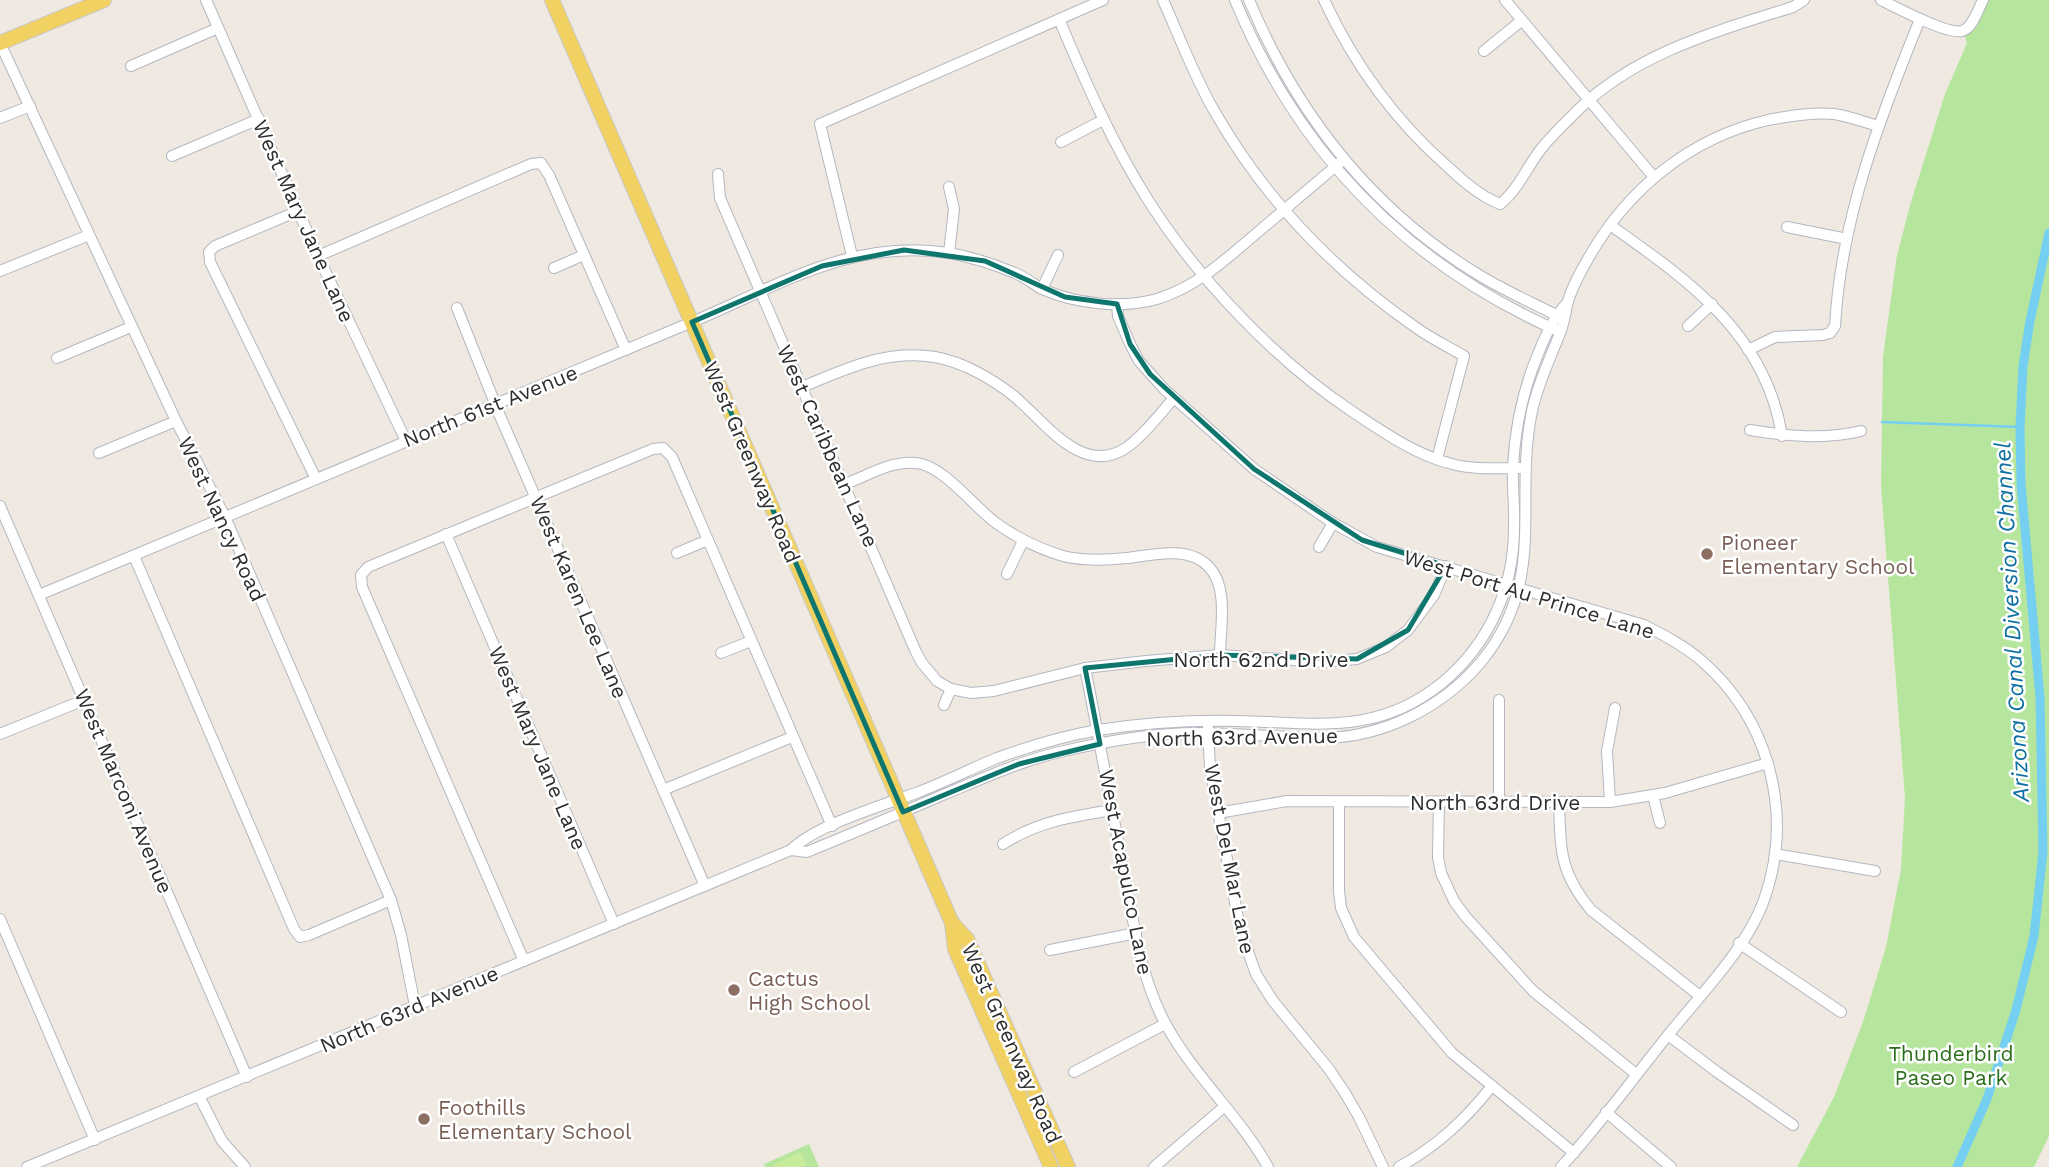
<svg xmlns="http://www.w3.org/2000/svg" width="2049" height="1167" font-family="'Work Sans',sans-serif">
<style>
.park{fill:#b6e59e}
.pitch{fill:#c9ec9a}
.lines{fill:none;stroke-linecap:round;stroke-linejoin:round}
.stream{stroke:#75cff0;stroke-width:2.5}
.canal{stroke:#75cff0;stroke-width:9}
.minor-casing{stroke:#b4b7c1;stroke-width:12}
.major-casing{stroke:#c9c9c9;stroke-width:16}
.minor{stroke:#fff;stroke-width:10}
.major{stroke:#f2d163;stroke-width:14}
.marked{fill:none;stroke:#0f766e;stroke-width:5;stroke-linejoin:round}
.education-dot{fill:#8d6e63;stroke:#fff;stroke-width:2.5}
.labels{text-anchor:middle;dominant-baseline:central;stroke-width:5;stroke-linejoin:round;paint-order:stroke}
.street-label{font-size:21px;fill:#2e2e2e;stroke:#fff}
.education-label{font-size:21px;fill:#785e54;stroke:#fff;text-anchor:start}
.park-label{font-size:21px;fill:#2c6e1b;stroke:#fff}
.water-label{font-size:23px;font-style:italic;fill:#0d6fa3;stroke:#fff}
</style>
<rect width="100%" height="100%" fill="#efe9e1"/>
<!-- park -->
<g class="park">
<polygon points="1983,0 2049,0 2049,1136 2034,1167 1797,1167 1834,1097 1863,1022 1886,947 1901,869 1905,798 1881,486 1883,357 1897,255 1911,202 1945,94 1967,43 1963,31"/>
<polygon points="809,1144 819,1167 765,1167 764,1164"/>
</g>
<!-- pitch -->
<polygon class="pitch" points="801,1152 807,1165 802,1167 774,1167 773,1165"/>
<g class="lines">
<!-- stream -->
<polyline class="stream" points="1882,422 2020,427"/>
<!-- canal -->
<polyline class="canal" points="1957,1167 1987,1099 2016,1010 2034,936 2043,852 2040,697 2021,484 2020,427 2023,366 2030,321 2049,233"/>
<!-- minor casing -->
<g class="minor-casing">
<g id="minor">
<polyline points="206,0 318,256 406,441"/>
<path d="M1163,0C1179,36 1193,73 1212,107C1262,196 1334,271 1418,329C1432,339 1449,347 1464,356L1437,459"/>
<path d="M1235,0C1298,152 1406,263 1556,330"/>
<path d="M1249,0C1297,114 1372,210 1479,275C1505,291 1533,303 1560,317"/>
<path d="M1324,0C1354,64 1394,120 1448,167C1463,181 1480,196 1500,204C1518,190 1527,167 1541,149C1552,135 1566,122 1578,110C1636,53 1717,31 1793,7L1804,0"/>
<polyline points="1505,0 1653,176"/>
<path d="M1881,0C1895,7 1948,35 1962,31C1973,28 1978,9 1983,0"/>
<path d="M1059,19C1085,81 1112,143 1148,200C1198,279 1276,361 1353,412C1383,432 1416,455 1452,464C1474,470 1497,468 1520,468"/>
<polyline points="0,43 176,421 225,517 391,900 401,935 415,1006"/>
<polyline points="1484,51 1521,21"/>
<polyline points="131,66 218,28"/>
<polyline points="0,118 30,106"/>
<polyline points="1061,142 1103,120"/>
<polyline points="172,156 259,119"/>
<polyline points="718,174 720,198 916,652 922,663 937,681 951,689 971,693 994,691 1085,668 1146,661 1220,655 1324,662 1357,659 1386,647 1408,630 1434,595 1446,566"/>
<polyline points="298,211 215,246 209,252 210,262 316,479"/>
<path d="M1610,225C1688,280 1766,334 1782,436"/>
<polyline points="1787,227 1847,239"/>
<polyline points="949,253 954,209 949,187"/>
<polyline points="318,256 531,164 541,163 549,175 626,350"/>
<polyline points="852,256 820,124 1103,0"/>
<polyline points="554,268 584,255"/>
<polyline points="0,271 89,235"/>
<polyline points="1042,289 1058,255"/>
<path d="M1117,304L1118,316L1130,344L1139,361L1164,389L1254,469L1333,523L1377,547L1644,625C1664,635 1685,646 1703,662C1770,721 1794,815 1764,900C1747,948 1700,995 1669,1034C1633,1078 1600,1125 1561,1167"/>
<polyline points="457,308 500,416 705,886"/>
<polyline points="1688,326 1712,304"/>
<path d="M1748,350L1775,337L1823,335L1830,333L1835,326C1841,218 1880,118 1920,19"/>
<polyline points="57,358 131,327"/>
<path d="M802,387C846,369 886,349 935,357C963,362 993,379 1015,397C1044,421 1082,477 1126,448C1144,435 1159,415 1174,398"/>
<path d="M1750,430C1786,436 1825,440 1861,431"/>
<polyline points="99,453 176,421"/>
<path d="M845,484C867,476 892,460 916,463C943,465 974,507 996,523C1017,538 1039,549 1063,556C1082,561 1107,560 1127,558C1153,555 1188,545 1209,567C1229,588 1220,628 1220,655"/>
<polyline points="0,506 247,1077"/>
<polyline points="446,534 614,924"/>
<polyline points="1319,547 1333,523"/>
<polyline points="677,553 708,540"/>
<polyline points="134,556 294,929 300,937 309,935 391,900"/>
<polyline points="1007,574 1023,541"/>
<path d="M39,595L692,322C778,286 851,238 949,253C971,257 994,264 1015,273C1025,277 1033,284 1042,289C1076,304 1122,309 1157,299C1197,287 1226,259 1258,232C1286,208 1315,184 1343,160"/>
<polyline points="721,653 751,641"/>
<path d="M1085,668C1099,737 1111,807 1125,877C1134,924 1140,972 1161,1015C1189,1072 1238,1113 1268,1167"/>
<polyline points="1499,700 1499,803"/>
<polyline points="944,705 951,689"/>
<polyline points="1208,728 1210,768 1240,929 1256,974 1273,1001 1329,1069 1345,1093 1359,1117 1383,1167"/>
<polyline points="0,734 84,700"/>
<polyline points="663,790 792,737"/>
<polyline points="1653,795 1660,823"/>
<polyline points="1339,802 1339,891 1341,908 1354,937 1452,1053 1574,1153"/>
<polyline points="1439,802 1438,857 1441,873 1454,901 1465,916 1533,991 1636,1074"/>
<polyline points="1610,802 1607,751 1615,708"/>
<path d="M1559,803C1561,851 1559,871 1591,910L1700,996"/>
<polyline points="1218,813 1287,801 1610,802 1665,793 1768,763"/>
<path d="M1003,844C1039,821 1071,817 1112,810"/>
<path d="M791,850L807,852C853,833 899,814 945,794C984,778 1023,760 1064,751C1107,741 1153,733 1197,733C1240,733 1282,738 1324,738C1384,737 1443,707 1481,662C1549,579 1513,503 1532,411C1538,383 1550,359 1560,333C1564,323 1565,315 1567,305C1571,288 1581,271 1589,257C1628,189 1690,138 1768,120C1789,116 1812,112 1834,114C1849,116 1863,122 1878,126"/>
<polyline points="1775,854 1875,871"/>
<polyline points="0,919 95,1140"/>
<polyline points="1739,943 1841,1012"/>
<polyline points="1050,950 1136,933"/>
<polyline points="524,961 362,587 361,575 368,567 653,449 663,448 672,457 832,826"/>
<polyline points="1668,1035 1717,1072 1793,1125"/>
<polyline points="1074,1072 1165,1024"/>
<polyline points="199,1096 222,1141 245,1167"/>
<polyline points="1606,1112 1671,1167"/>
<path d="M27,1167L791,850C816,825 881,806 916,793C943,783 970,769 997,758C1030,746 1064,736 1098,730C1144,723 1190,720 1236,721C1314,722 1375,737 1442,683C1489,644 1514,588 1514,528C1515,507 1512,487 1513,467C1515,428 1523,390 1538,354C1546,335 1553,317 1568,302"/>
<polyline points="1154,1167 1225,1106"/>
<path d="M1399,1167C1437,1146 1465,1120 1492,1086"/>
</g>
</g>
<!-- major casing -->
<g class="major-casing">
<g id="major">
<polyline points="552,0 952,923 955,949 1051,1167"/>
<polyline points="0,43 104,0"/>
<polyline points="952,923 967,939 1068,1167"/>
</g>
</g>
<!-- minor -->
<use href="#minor" class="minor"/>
<!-- major -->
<use href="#major" class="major"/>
</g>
<!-- marked area -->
<path class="marked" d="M904,250L985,261L1065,297L1117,304L1130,344L1150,374L1254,469L1362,540L1446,566L1408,630L1357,659L1220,655L1085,668L1100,744L1019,764L903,812L692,322L822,266Z"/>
<!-- markers -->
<g class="education-dot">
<circle cx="1707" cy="554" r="7"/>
<circle cx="734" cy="990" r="7"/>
<circle cx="424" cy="1119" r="7"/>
</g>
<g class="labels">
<!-- street labels -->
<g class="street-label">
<text transform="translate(304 221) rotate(66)">West Mary Jane Lane</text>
<text transform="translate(490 406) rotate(-22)">North 61st Avenue</text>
<text transform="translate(828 446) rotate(66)">West Caribbean Lane</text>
<text transform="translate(752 462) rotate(67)">West Greenway Road</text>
<text transform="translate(222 519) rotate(65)">West Nancy Road</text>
<text transform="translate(1529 594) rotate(17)">West Port Au Prince Lane</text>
<text transform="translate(579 597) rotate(67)">West Karen Lee Lane</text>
<text x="1261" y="659">North 62nd Drive</text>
<text transform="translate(1242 737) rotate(-1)">North 63rd Avenue</text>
<text transform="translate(538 748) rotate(67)">West Mary Jane Lane</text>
<text transform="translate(124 791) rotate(67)">West Marconi Avenue</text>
<text x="1495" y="802">North 63rd Drive</text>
<text transform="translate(1230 859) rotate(79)">West Del Mar Lane</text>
<text transform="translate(1126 872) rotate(79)">West Acapulco Lane</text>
<text transform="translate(409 1009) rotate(-23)">North 63rd Avenue</text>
<text transform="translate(1012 1043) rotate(66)">West Greenway Road</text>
</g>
<!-- education labels -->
<g class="education-label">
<text x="1721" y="542">Pioneer<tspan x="1721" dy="24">Elementary School</tspan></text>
<text x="748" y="978">Cactus<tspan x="748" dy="24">High School</tspan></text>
<text x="438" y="1107">Foothills<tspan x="438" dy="24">Elementary School</tspan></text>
</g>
<!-- park labels -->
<g class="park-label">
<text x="1951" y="1053">Thunderbird<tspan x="1951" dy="24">Paseo Park</tspan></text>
</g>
<!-- water labels -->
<g class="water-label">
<text transform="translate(2012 622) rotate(-93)">Arizona Canal Diversion Channel</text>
</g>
</g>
</svg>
